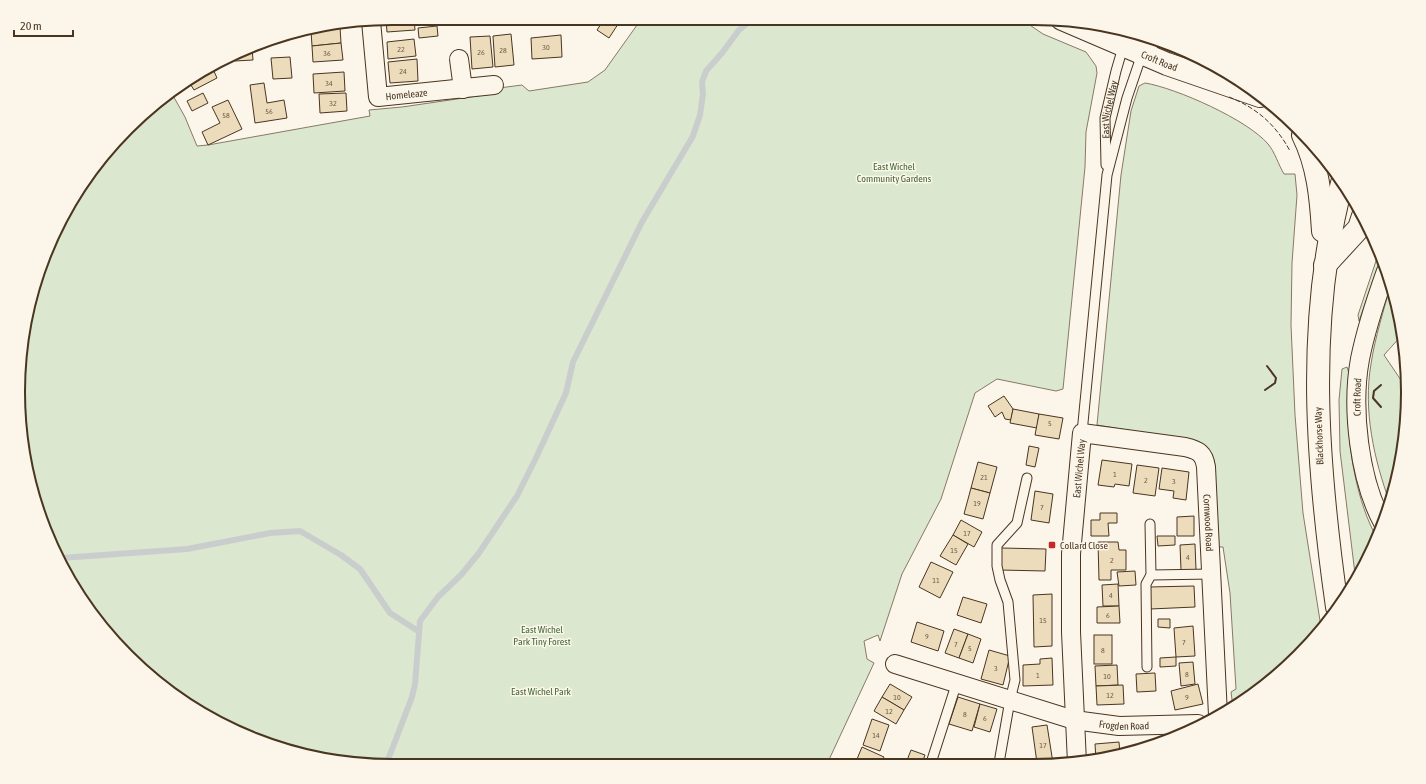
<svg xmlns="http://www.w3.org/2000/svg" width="1426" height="784" font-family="'Asap Condensed',sans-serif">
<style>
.green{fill:#dce7d0;stroke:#887966}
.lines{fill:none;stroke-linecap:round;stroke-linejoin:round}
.stream{stroke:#c9cecd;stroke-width:6}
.building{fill:#ecdcbc;stroke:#4a3520}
.service-casing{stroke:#4a3520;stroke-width:11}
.minor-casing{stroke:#4a3520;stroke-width:20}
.secondary-casing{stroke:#4a3520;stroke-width:24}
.primary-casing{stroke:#4a3520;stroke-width:24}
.service{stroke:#fbf6e9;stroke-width:9}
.minor{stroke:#fbf6e9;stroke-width:18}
.secondary{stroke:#fbf6e9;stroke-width:22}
.primary{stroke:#fbf6e9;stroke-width:22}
.fence{stroke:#4a3520;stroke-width:1;stroke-dasharray:5 2;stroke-linecap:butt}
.wall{stroke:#4a3520;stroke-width:2}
.poi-dot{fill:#c62828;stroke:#fbf6e9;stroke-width:1.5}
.labels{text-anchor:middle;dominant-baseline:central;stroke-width:3;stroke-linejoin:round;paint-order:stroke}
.number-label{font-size:8px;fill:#725f47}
.street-label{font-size:10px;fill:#4a3520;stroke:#fbf6e9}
.park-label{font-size:10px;fill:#436837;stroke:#fbf6e9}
.poi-label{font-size:10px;fill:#4a3520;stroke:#fbf6e9;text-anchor:start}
.rim{fill:none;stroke:#4a3520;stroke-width:2}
</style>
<rect width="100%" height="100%" fill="#fbf6e9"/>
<!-- green -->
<g class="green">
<polygon points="642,18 1021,19 1043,34 1086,52 1096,66 1097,73 1086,132 1085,167 1063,389 1056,391 997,379 975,393 941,499 902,574 880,641 878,635 864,641 867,659 874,663 827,764 368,765 295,753 205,716 111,638 46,535 19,416 31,295 81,184 165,95 171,92 185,117 197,146 208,145 370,116 369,110 402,107 498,93 499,88 522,85 529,91 588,82 605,70"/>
<path d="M1145,83C1176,88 1248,120 1268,144C1275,152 1278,164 1284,174H1295L1297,195L1292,263L1291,325L1295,415L1303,513L1321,627L1299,656L1242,703L1233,707L1231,692L1236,689L1230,593L1223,547H1218L1214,461L1208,450L1199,442L1097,425L1121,175L1131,111L1139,86Z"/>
<polygon points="1379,252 1381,258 1359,321 1358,315"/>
<path d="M1391,283L1395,295L1402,335L1384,355L1407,389L1405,441L1390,503C1374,460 1363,410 1371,364C1375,337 1384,310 1391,283Z"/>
<path d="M1347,367C1352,379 1348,396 1348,409C1348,449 1357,503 1377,538L1356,582L1340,451L1339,400L1342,369Z"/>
</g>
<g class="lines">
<!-- stream -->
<g class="stream">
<polyline points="61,558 187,549 270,533 300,531 341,555 360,569 390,613 418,631"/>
<polyline points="386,765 412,697 415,684 420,621 438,597 461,575 479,553 517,496 535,460 566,393 573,362 642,222 693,136 700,115 703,94 702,82 706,71 722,53 739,30 754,18"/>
</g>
</g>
<!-- building -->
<g class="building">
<polygon points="392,18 414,18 415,30 387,32 386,19"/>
<polygon points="445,18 467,18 467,20 446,22"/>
<polygon points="510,18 531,18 531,23 511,25"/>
<polygon points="570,18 584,18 580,25"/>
<polygon points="605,18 622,18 609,38 597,30"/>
<polygon points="437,26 438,36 419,38 418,28"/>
<polygon points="340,27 341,43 312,46 311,31"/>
<polygon points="511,34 514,65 495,67 493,36"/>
<polygon points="561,35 562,57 532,59 531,38"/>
<polygon points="490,36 493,67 472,69 470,37"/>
<polygon points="414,39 416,56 388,59 387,42"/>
<polygon points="341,43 343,60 313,62 312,46"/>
<polygon points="252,48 253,60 235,61 234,58"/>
<polygon points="290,57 292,78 273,79 271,58"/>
<polygon points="417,59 418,81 390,83 388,62"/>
<polygon points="213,69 217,78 194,90 189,82"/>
<polygon points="344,72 345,91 314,93 313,74"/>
<polygon points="264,83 267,103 284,100 287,118 255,123 250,85"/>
<polygon points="203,93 208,103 192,111 187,101"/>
<polygon points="346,93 347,111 320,113 319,94"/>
<polygon points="228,100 242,129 208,145 202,132 220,123 212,107"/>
<polygon points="1004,396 1013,409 1011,420 1005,419 1002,412 995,417 988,406"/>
<polygon points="1013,409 1039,414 1037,428 1010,423"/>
<polygon points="1039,414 1063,418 1059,439 1035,435"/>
<polygon points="1029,446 1039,448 1035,467 1026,465"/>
<polygon points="1102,460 1132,464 1129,486 1115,484 1114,487 1098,485"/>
<polygon points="978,462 997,467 990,493 971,488"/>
<polygon points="1137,465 1159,468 1155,496 1133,493"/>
<polygon points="1162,468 1189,472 1186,500 1173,498 1174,491 1159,489"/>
<polygon points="971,488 990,493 983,519 964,514"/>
<polygon points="1035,491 1053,494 1049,523 1031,520"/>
<polygon points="1100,513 1117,513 1117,523 1108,523 1109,536 1091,536 1091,520 1100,520"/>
<polygon points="1194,516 1194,536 1177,536 1177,517"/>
<polygon points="961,520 982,532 974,547 953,535"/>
<polygon points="953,535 968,544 956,565 940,556"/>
<polygon points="1157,536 1175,536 1175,545 1158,546"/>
<polygon points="1098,542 1118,542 1119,550 1126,550 1126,570 1111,570 1111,580 1099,580"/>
<polygon points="1195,544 1196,570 1181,570 1180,545"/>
<polygon points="1001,548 1046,549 1045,571 1000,570"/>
<polygon points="931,562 953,572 940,598 919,587"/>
<polygon points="1135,571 1136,585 1119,586 1117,572"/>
<polygon points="1118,584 1119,606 1103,606 1102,585"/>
<polygon points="1194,586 1195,607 1150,609 1149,587"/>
<polygon points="1052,594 1052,646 1034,647 1033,595"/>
<polygon points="963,597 987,604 981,623 957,615"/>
<polygon points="1119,606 1120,623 1097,623 1097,607"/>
<polygon points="1158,619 1170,619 1170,628 1158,627"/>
<polygon points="917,622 944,631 938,651 911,642"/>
<polygon points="1193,626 1195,656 1176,657 1174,628"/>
<polygon points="954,629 968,634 959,658 945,653"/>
<polygon points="968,634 981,639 973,663 959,658"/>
<rect x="1094" y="635" width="18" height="29"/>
<polygon points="989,650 1010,656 1003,685 981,679"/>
<polygon points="1176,657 1176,666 1160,667 1160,658"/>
<polygon points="1052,658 1053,685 1023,686 1023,665 1040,664 1040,659"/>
<polygon points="1193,662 1195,684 1181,686 1179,663"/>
<polygon points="1117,665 1118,685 1096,686 1095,666"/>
<polygon points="1155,673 1156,691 1137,692 1136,674"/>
<polygon points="890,684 912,697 904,710 882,697"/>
<polygon points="1198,684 1203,704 1175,710 1171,691"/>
<polygon points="1123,685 1124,704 1097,705 1096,686"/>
<polygon points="882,697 904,710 896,724 874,711"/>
<polygon points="958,697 980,704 972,731 949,724"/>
<polygon points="980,704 997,709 990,732 974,727"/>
<polygon points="872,719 889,725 880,751 863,745"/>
<polygon points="1047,725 1053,763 1037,763 1032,727"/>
<polygon points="1119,742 1120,754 1096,760 1095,744"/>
<polygon points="862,747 884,757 881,763 855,764"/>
<polygon points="911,750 925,755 922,763 906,763"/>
</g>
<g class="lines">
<!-- service casing -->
<g class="service-casing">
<g id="service">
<path id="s1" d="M1106,165L1105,118L1116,71L1128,30"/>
<polyline points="1082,433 1107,175 1127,98 1142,54 1136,33"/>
<polyline points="1151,575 1212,574"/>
<polyline points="1147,667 1146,584 1151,575 1150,524"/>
<polyline points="931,763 957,682"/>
<polyline points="999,763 1010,700 1015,680 1008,602 1000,580 997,566 997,545 1017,523 1027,478"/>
</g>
</g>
<!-- minor casing -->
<g class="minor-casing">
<g id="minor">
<path id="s2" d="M371,21L378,97L494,85"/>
<polyline points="459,59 463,89"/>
<path id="s3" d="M1383,523C1359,479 1351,408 1360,359C1366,329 1376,299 1386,271"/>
<path id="s4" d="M895,664L1074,720L1119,726L1198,724"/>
<path id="s5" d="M1077,763L1071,632V554L1082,433L1185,447C1198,450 1204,453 1206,467L1218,715"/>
</g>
</g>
<!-- secondary casing -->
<g class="secondary-casing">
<g id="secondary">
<polyline points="1142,54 1149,38"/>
<path d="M1303,135C1318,165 1321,198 1323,231"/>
<polyline points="1325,265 1359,228 1363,216"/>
<path d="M1337,607C1317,466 1305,322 1342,183"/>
</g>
</g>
<!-- primary casing -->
<g class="primary-casing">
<g id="primary">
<path id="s6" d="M1062,19L1167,64L1260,96"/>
</g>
</g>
<!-- service -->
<use href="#service" class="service"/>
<!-- minor -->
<use href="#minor" class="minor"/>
<!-- secondary -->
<use href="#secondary" class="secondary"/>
<!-- primary -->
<use href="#primary" class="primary"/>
<!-- fence -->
<g class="fence">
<path d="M1229,97C1257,108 1276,125 1290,151"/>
<polyline points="1329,165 1331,172 1336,173"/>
</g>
<!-- wall -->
<g class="wall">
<polyline points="1265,390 1275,383 1276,378 1267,366"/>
<polyline points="1381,407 1373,398 1374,391 1381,385"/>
</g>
</g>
<!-- markers -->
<rect class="poi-dot" x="1048" y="541" width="8" height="8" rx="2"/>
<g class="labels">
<!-- number labels -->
<g class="number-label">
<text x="546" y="47">30</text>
<text x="401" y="49">22</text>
<text x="503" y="50">28</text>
<text x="481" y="52">26</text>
<text x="327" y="53">36</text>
<text x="403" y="71">24</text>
<text x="329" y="83">34</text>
<text x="333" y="103">32</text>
<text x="269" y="111">56</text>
<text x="226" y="115">58</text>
<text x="1050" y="423">5</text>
<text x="1115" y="474">1</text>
<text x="984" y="477">21</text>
<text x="1146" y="480">2</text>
<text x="1174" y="481">3</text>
<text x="977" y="503">19</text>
<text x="1042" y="507">7</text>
<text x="967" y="533">17</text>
<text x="954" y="550">15</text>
<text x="1188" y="557">4</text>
<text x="1112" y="560">2</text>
<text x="936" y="580">11</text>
<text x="1111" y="595">4</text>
<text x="1108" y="615">6</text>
<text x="1043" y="620">15</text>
<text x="927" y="636">9</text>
<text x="1184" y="642">7</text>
<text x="956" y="644">7</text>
<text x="970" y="648">5</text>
<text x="1103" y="650">8</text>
<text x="996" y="668">3</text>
<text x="1187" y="674">8</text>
<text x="1038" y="675">1</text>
<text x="1107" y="676">10</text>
<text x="1110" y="695">12</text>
<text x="897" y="697">10</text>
<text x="1187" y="697">9</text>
<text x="889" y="711">12</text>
<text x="965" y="714">8</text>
<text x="985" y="718">6</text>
<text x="876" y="735">14</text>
<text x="1043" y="745">17</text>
</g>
<!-- street labels -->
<g class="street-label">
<text stroke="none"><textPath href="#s6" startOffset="106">Croft Road</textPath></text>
<text stroke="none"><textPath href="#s2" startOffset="105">Homeleaze</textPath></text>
<text stroke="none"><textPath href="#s1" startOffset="56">East Wichel Way</textPath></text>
<text stroke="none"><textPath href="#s3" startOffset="130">Croft Road</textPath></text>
<text transform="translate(1319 436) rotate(-92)">Blackhorse Way</text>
<text stroke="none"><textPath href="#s5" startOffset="295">East Wichel Way</textPath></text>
<text stroke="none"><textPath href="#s5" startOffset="522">Cornwood Road</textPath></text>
<text stroke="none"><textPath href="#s4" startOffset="238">Frogden Road</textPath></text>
</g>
<!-- park labels -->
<g class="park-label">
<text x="894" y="166">East Wichel<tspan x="894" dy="12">Community Gardens</tspan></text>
<text x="542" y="629">East Wichel<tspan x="542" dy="12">Park Tiny Forest</tspan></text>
<text x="541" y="691">East Wichel Park</text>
</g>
<!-- poi labels -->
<g class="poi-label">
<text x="1060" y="545">Collard Close</text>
</g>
</g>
<!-- crop -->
<path d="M0 0H1426V784H0ZM392 25H1034A367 367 0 0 1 1401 392V392A367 367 0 0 1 1034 759H392A367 367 0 0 1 25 392V392A367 367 0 0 1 392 25Z" fill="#fbf6e9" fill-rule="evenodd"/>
<path class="rim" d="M392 25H1034A367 367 0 0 1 1401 392V392A367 367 0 0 1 1034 759H392A367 367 0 0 1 25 392V392A367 367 0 0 1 392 25Z"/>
<!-- scale -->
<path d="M14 30v6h59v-6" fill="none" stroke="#4a3520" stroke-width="2"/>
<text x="20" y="30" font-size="12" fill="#4a3520" stroke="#fbf6e9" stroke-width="3" paint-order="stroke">20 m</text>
</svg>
